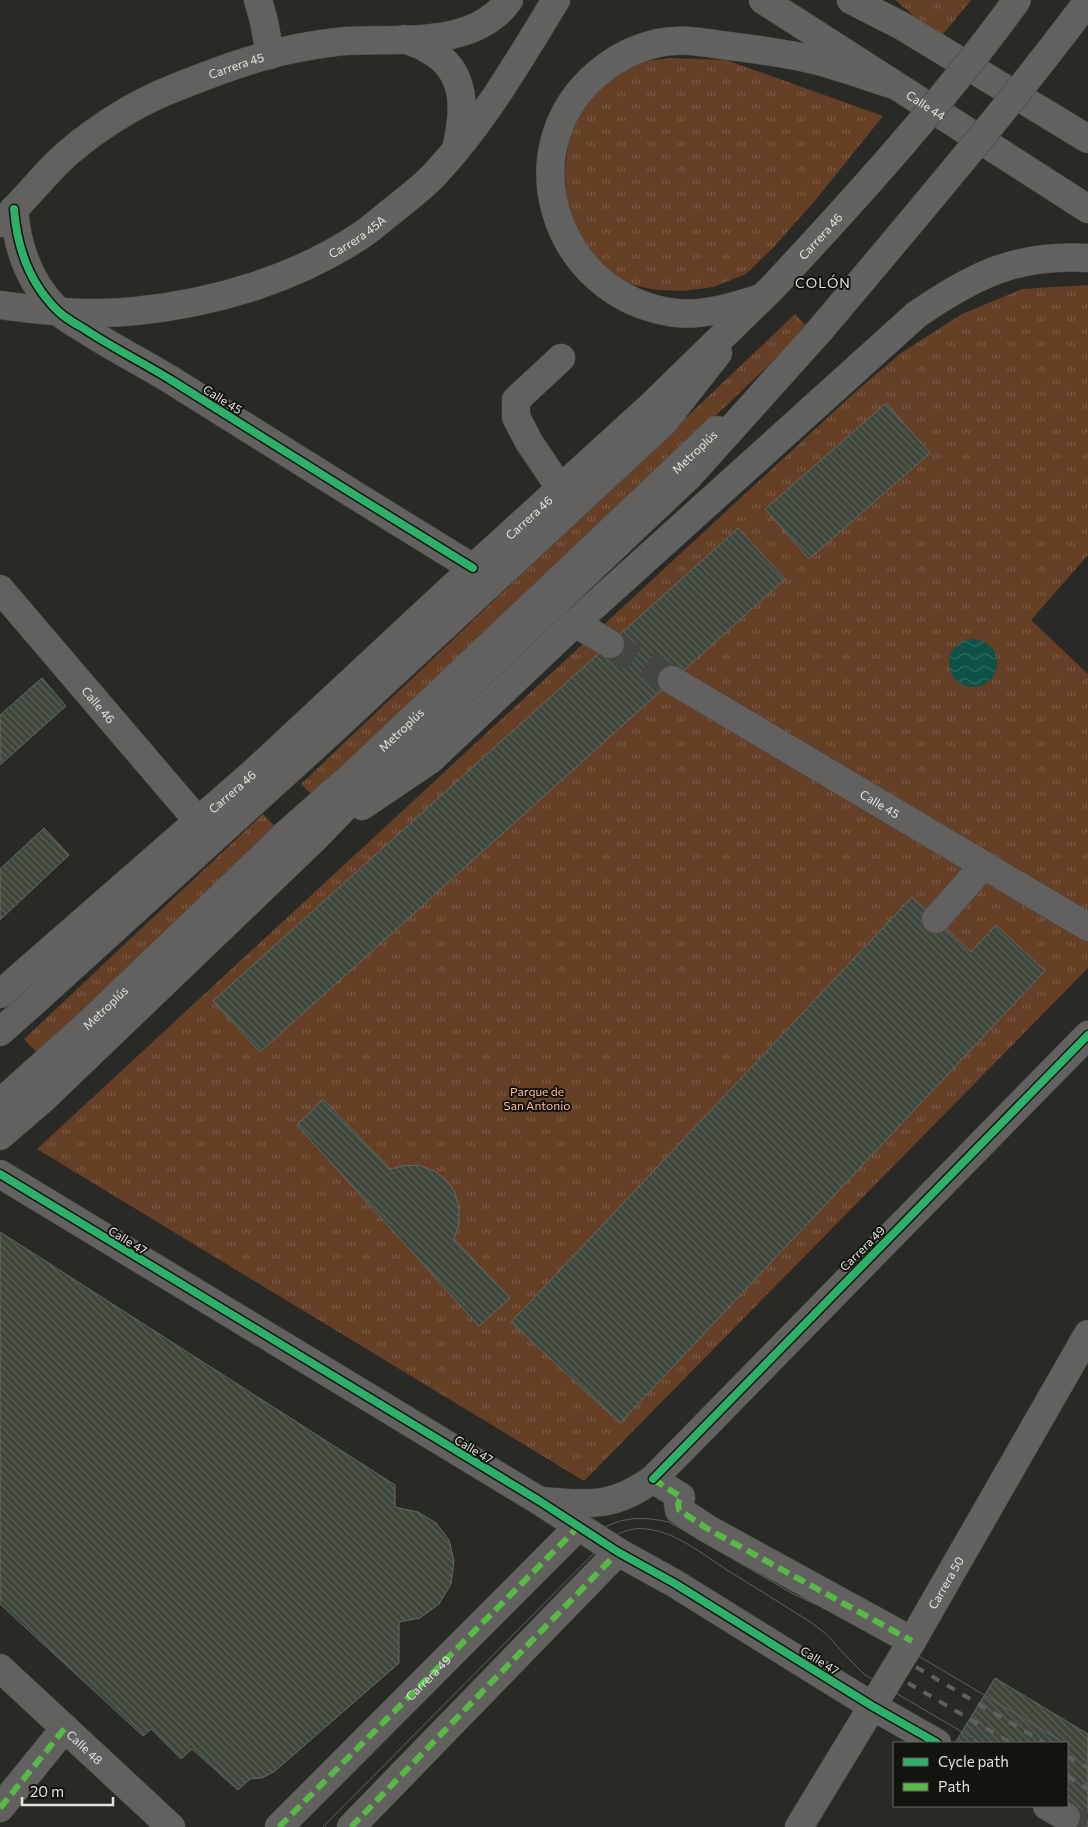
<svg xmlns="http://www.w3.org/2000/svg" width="1088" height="1827" font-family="Commissioner,sans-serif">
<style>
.grass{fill:url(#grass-tufts)}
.water{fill:url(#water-waves)}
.building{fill:url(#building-back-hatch);stroke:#666864}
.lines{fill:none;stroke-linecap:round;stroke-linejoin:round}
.minor-tunnel{stroke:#454641;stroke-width:28;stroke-dasharray:28 14;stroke-linecap:butt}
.minor-casing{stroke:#464743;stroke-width:29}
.major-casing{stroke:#464743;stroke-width:29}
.minor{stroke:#626160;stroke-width:28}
.major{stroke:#626260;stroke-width:28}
.tram{stroke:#60615e;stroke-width:1}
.rail{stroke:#60615e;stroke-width:4;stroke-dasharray:9 9;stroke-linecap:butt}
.major-bridge-casing{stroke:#464743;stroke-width:29;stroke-linecap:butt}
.major-bridge{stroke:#626260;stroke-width:28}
.quiet{stroke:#58b947;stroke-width:6;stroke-dasharray:12 6;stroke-linecap:butt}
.cycleway-casing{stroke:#131310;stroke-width:11}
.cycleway{stroke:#2db169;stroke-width:8}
.labels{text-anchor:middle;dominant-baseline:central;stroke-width:4;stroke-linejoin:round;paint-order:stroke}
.street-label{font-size:12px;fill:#e2e3de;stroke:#131310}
.park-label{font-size:12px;fill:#feba93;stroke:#131310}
.neighbourhood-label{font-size:14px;letter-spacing:1px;fill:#e2e3de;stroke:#131310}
</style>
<defs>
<pattern id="grass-tufts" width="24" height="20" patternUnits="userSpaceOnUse" patternTransform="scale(1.25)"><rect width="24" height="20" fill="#663f27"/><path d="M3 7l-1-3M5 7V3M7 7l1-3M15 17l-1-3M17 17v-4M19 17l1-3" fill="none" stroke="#7c5b46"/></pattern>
<pattern id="water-waves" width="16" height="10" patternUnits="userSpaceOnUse" patternTransform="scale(1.25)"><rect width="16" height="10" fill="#0e5146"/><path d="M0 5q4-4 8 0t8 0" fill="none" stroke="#316a60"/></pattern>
<pattern id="building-back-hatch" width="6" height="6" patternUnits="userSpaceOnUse" patternTransform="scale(1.25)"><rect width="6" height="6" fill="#3e473c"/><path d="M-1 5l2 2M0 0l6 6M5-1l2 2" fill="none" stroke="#5a6158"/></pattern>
</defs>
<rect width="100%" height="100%" fill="#292a25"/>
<!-- grass -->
<g class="grass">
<polygon points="895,0 971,0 940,38"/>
<polygon points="671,58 726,60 883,116 818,197 774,247 746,274 713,287 684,291 656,290 625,283 599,265 580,239 566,212 565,169 572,118 622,64"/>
<polygon points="1088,285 1088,555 1031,620 1088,674 1088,968 584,1481 37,1149 854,393 901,353 962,314 1022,289"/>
<polygon points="795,314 808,328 314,797 301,784"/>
<polygon points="263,814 279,831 40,1056 24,1039"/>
</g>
<!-- water -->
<circle class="water" cx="973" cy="663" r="24"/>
<!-- building -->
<g class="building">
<polygon points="886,403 930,453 809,559 765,509"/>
<polygon points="738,528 785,579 260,1052 213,1001"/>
<polygon points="42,678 66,706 0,765 0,715"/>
<polygon points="44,828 69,855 0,920 0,869"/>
<polygon points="912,897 971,952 996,925 1045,971 620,1423 511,1322"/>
<polygon points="323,1099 390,1169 402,1166 419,1165 436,1172 448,1182 455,1193 459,1207 459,1224 454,1239 510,1298 479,1326 297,1125"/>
<polygon points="0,1232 395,1485 395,1507 418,1512 436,1523 449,1540 454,1561 451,1584 439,1604 420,1618 399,1622 399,1663 275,1771 262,1778 250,1779 238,1790 192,1749 181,1759 151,1729 143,1736 0,1604"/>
<polygon points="995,1678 1088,1734 1088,1827 1062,1827 1067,1806 1067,1743 955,1743"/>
</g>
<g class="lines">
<!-- minor-tunnel -->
<g class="minor-tunnel">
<polyline points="610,644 672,680"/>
<polyline points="1066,1817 1084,1827"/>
</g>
<!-- minor casing -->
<g class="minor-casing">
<g id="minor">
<polyline points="258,0 264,21 270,55"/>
<path d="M14,209C17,248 29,283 58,311C65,318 74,323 83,328C111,347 142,362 171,380C271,443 372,506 473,568"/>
<path id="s1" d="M1,223C20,204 37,184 55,165C85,135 133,104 172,89C212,73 256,56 298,48C314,45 331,42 347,41C400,38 474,49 509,0"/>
<polyline points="560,488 529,442 516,417 516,400 561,358"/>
<path id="s2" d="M0,589L198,821"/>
<polyline points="575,623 610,644"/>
<path id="s3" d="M672,680L1088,927"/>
<polyline points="936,919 984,865"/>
<polyline points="0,1032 36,1000 324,738 663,423 718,353"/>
<path id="s4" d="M0,1103L89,1023L286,834L356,772L717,430"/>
<polyline points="0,1174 538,1500 618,1552 674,1583 872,1706 937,1743"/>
<polyline points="653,1479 681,1497 678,1504 679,1510 708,1529 912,1641"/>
<path d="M540,1501C588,1504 612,1509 653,1479L1088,1035"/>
<path id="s5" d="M0,1668L171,1827"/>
<polyline points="1047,1806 1066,1817"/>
<polyline points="0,1808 65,1728"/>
<path id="s6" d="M279,1827L578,1527"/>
<polyline points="351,1827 618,1552"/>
</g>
</g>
<!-- major casing -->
<g class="major-casing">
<g id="major">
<path id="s7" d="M763,0L1088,209"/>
<polyline points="851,0 902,26 1088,139"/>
<path d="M404,39C413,42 422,45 429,50C468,71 465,112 456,149"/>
<path d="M758,299C731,307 704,316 676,313C552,298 503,141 607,66C622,55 640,47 658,43C680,38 700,42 722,45C754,49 787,53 818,61C844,68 869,77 894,85"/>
<path id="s8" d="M0,305C45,311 91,316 136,311C215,303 296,279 363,234C373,227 383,218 392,211C407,199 423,187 435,174C484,122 519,60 556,0"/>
<path d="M362,806L430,760L575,623L916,315C974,275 1016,254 1088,258"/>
<path id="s9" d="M0,994L253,773L473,568L652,405L772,288"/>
<polyline points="0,1136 43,1099 315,838 407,743 690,475 821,329"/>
<path id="s10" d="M799,1827L912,1641L1088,1334"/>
</g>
</g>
<!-- minor -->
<use href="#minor" class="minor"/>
<!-- major -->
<use href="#major" class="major"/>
<!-- tram -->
<g class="tram">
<path d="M298,1827L569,1552C604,1524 623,1512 669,1522L795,1595L878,1632L1065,1743"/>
<path d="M323,1827L604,1543C617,1533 630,1527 646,1529C674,1531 704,1555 727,1570C755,1587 783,1605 812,1623L826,1634L849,1659L865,1675L981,1743"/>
</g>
<!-- rail -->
<g class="rail">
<polyline points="916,1667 1045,1743"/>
<polyline points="908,1683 1011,1743"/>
<polyline points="1067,1756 1088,1768"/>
<polyline points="1067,1776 1088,1789"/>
</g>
<!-- major-bridge casing -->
<g class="major-bridge-casing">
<g id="major-bridge">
<path id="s11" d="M772,288C858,196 943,102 1017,0"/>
<path d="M821,329C912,221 1003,114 1088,1"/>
</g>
</g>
<!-- major-bridge -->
<use href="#major-bridge" class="major-bridge"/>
<!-- quiet -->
<g class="quiet">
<polyline points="653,1479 681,1497 678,1504 679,1510 708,1529 912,1641"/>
<polyline points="0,1808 65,1728"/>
<polyline points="279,1827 578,1527"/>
<polyline points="351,1827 618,1552"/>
</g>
<!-- cycleway casing -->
<g class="cycleway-casing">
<g id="cycleway">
<path d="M14,209C17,248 29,283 58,311C65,318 74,323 83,328C111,347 142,362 171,380C271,443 372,506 473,568"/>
<polyline points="0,1174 538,1500 618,1552 674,1583 872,1706 937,1743"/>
<polyline points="653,1479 1088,1035"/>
</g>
</g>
<!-- cycleway -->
<use href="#cycleway" class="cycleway"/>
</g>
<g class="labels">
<!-- street labels -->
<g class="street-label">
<text stroke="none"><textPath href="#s1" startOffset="288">Carrera 45</textPath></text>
<text stroke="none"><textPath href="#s7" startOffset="194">Calle 44</textPath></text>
<text stroke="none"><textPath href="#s8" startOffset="372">Carrera 45A</textPath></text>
<text stroke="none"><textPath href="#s11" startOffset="71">Carrera 46</textPath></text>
<text transform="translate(223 399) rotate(32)">Calle 45</text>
<text stroke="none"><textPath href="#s4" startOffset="952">Metroplús</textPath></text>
<text stroke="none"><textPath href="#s9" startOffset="712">Carrera 46</textPath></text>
<text stroke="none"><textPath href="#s2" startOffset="152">Calle 46</textPath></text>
<text stroke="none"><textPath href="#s4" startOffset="548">Metroplús</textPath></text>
<text stroke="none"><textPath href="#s9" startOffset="308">Carrera 46</textPath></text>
<text stroke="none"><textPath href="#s3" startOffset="242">Calle 45</textPath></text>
<text stroke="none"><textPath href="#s4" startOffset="142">Metroplús</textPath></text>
<text transform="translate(128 1240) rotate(31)">Calle 47</text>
<text transform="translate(862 1248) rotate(-45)">Carrera 49</text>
<text transform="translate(474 1449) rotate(31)">Calle 47</text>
<text stroke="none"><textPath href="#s10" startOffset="285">Carrera 50</textPath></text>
<text transform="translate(820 1660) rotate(32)">Calle 47</text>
<text stroke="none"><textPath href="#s6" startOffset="211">Carrera 49</textPath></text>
<text stroke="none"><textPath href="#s5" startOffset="116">Calle 48</textPath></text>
</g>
<!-- park labels -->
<g class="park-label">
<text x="537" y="1091">Parque de<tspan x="537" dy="14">San Antonio</tspan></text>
</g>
<!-- neighbourhood labels -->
<g class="neighbourhood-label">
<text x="823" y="282">COLÓN</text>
</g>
</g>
<!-- legend -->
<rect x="893" y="1742" width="175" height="65" fill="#131310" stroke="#666662"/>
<rect x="903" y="1758" width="25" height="8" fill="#2db169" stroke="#666662"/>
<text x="938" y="1767" font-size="15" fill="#e2e3de">Cycle path</text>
<rect x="903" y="1783" width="25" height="8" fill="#58b947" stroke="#666662"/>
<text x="938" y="1792" font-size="15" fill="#e2e3de">Path</text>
<!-- scale -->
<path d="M22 1797v8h91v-8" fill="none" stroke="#e2e3de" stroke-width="2.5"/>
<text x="30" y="1797" font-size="15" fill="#e2e3de" stroke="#131310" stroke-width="4" paint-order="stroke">20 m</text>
</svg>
